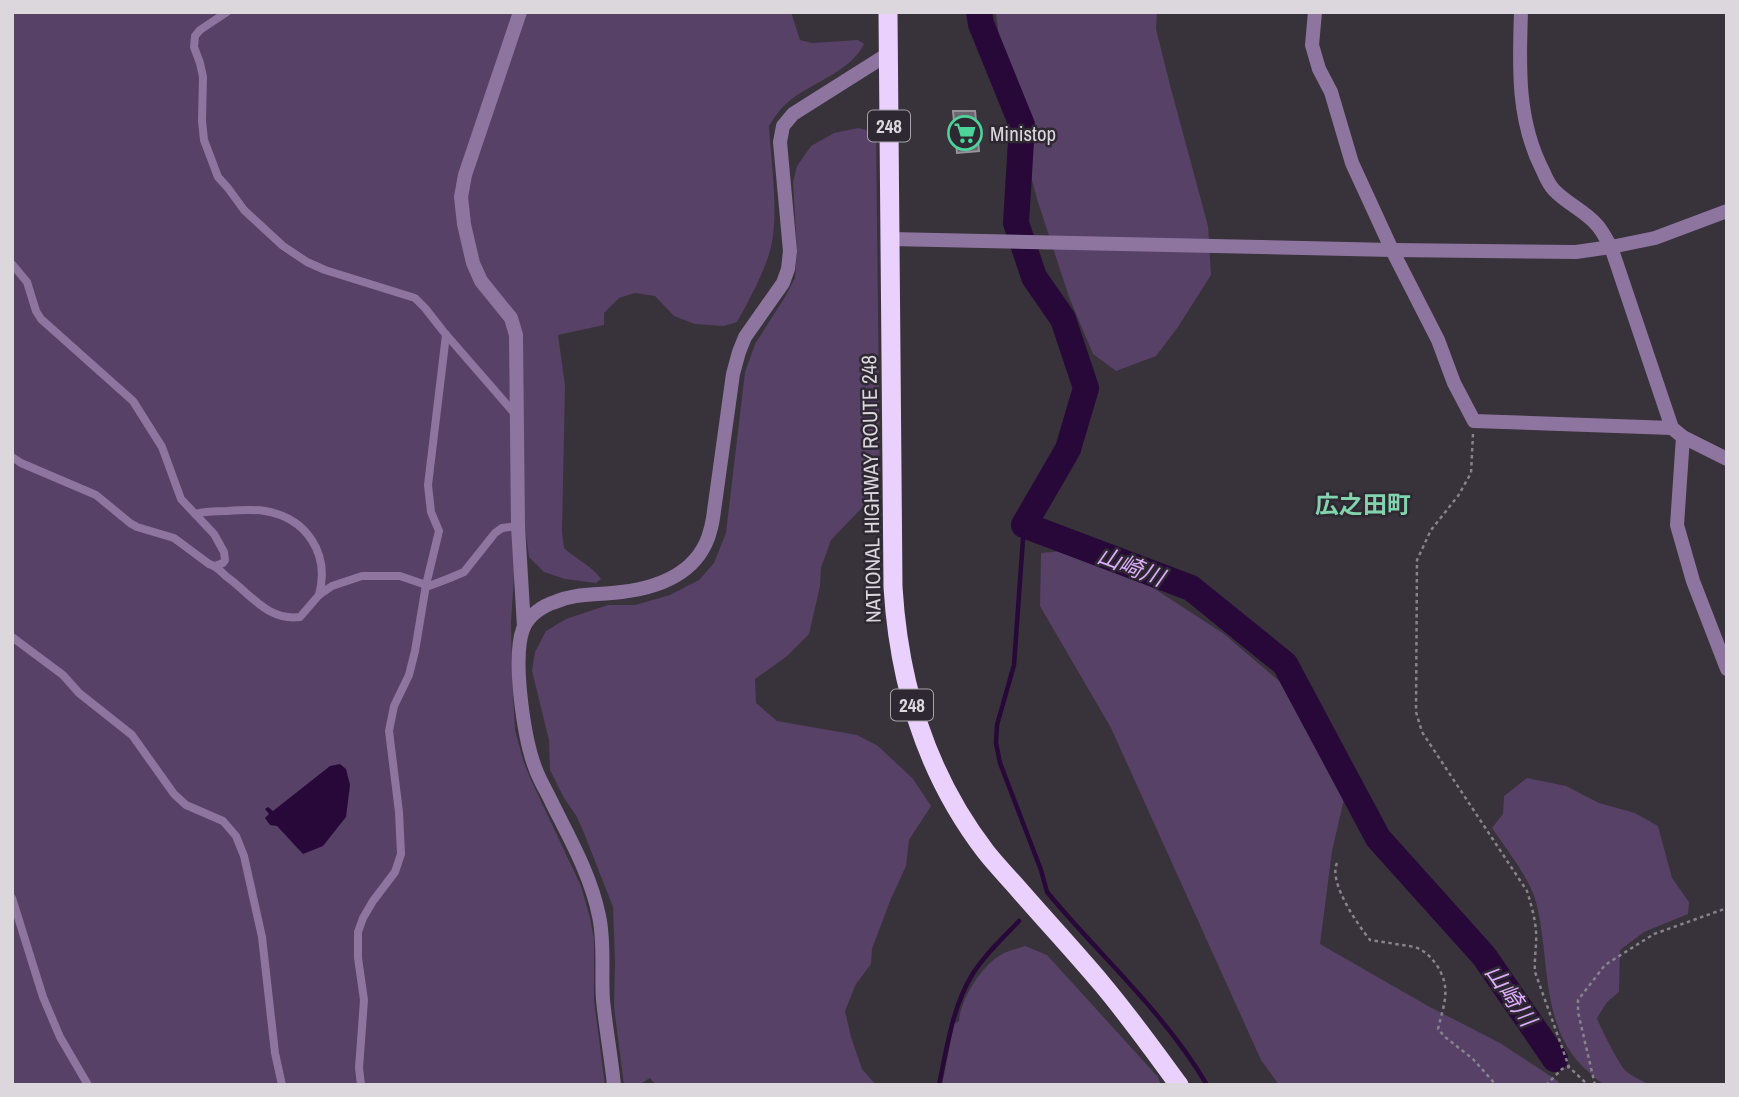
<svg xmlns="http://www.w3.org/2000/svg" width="1739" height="1097" font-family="'Archivo Narrow','Noto Sans JP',sans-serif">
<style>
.green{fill:#574166}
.water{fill:#280839}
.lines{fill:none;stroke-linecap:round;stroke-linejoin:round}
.stream{stroke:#280839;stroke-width:4.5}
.river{stroke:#280839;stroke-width:26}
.building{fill:#6c6570;stroke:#97919c;stroke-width:2}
.path{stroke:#88838b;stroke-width:2.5;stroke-dasharray:3.5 3.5;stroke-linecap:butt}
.service{stroke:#8e759f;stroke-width:8}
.minor{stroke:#8e759f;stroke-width:14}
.tertiary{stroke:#8e759f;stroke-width:14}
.trunk{stroke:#ead0fc;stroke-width:19}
.labels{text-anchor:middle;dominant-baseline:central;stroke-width:5;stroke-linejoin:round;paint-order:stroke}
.shield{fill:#2d2831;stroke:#a7a2a9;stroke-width:2}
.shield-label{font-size:19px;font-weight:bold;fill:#dbd7dd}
.poi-label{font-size:21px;fill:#dbd7dd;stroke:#2d2831;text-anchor:start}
.street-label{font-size:21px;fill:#dbd7dd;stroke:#2d2831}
.water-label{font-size:23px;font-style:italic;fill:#deadfe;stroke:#2d2831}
.quarter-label{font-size:24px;font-weight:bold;fill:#82d4ac;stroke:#2d2831}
</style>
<rect width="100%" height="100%" fill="#38323b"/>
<!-- green -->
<g class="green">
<polygon points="12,12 516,12 495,73 460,224 511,332 516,547 511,622 512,677 515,730 524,763 531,780 581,886 590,918 594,939 594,1001 605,1085 12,1085"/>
<path d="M523,12H791L800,40L812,43L858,40L864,44C849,74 810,82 786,104C779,110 774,118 769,126C771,161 779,213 771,247C764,274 750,298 737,322L724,326L695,324L674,316L655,296L635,293L619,298L604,313V325L558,335L565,385L562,532L564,548C576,559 591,565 601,579L596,583L565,579L544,572L529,557L524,521L521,335L483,277L466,201L468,180Z"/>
<polygon points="996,12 1157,12 1156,29 1170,85 1208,226 1211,275 1178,327 1156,356 1116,371 1093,354 1069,297 1037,199 1002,67"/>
<polygon points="858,128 876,132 880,489 831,540 821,568 820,586 809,634 786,657 755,679 756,703 777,721 857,735 878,746 913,779 931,806 909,840 906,866 890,901 872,949 871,964 856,984 845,1011 851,1037 862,1069 876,1085 656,1085 650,1078 639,1085 624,1085 614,1007 615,962 613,907 584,833 577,817 564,798 550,770 549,740 532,671 535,652 546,631 566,619 608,605 635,605 670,595 699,580 714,563 726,533 745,372 755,344 785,297 795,278 797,251 793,182 797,166 811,146 834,133"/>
<polygon points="1092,548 1224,634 1286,687 1351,769 1332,851 1320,944 1428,1006 1500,1043 1558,1081 1560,1085 1279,1085 1261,1060 1111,728 1040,606 1041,553"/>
<path d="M1527,778L1566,786L1599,803L1635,813L1658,826L1672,878L1689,902L1688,914L1644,932L1620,950L1619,992L1607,1002L1597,1018C1599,1025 1621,1068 1626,1071C1633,1077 1643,1081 1650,1085C1639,1085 1611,1088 1602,1083C1598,1081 1593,1076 1590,1073C1539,1032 1551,959 1536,902C1529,877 1507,850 1492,828L1503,814L1504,796Z"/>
<path d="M1025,946L1047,955L1158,1077L1161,1085H942L954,1024L959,1021C961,999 980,968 999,956C1006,951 1017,949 1025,946Z"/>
</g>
<!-- water -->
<polygon class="water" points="340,764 346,769 350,785 346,817 323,846 303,854 277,826 270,825 265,818 269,814 265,809 268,807 273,811 330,766"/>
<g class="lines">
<!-- stream -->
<g class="stream">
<path d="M1024,525L1014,665L997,725L996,743L1000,763L1041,870L1047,892C1100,956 1165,1013 1207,1085"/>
<path d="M939,1085C947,1048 952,1008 972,975C984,955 1003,938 1019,921"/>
</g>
<!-- river -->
<polyline class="river" points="979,12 981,24 1022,125 1016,223 1034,277 1063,319 1086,388 1068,449 1024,525 1191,588 1285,664 1378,838 1484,956 1555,1059"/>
</g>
<!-- building -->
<polygon class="building" points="953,111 975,111 979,151 957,153"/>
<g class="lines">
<!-- path -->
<g class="path">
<path d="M1473,434L1471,473L1458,496L1431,530L1417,560L1416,712L1422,732L1527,891C1531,904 1535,918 1536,931C1537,945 1534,958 1535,972L1569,1067L1588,1085"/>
<path d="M1337,863C1328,882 1358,925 1370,940L1415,947C1425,951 1430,956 1436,964C1452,988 1444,1003 1438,1029L1445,1037L1473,1059L1496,1085"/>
<polyline points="1546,1085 1562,1069 1569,1067"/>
<polyline points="1595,1085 1578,1012 1578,1000 1605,965 1654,934 1727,908"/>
</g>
<!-- service -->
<g class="service">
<polyline points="227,12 200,30 195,36 194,47 200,63 203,77 202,121 204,140 218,177 228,188 244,210 283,246 307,262 325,270 415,298 425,308 443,331 516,415"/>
<polyline points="12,264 27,282 36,311 41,319 133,401 162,447 181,499 214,534 224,552 225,560 223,563 215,566"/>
<path d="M12,457L21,463L96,495L130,523L137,527L174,538L209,564C217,566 221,572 227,577C251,594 267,621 300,617L319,595L332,586L362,576H400L429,586L450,578L464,572L495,533L502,528L518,526"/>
<path d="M195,514C205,511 216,511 227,511C240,510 253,509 265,511C307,518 330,554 319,595"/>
<polyline points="12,637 63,675 79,693 132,735 174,794 186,805 223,821 236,836 244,856 262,937 275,1053 282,1085"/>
<polyline points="12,898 43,997 60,1037 88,1085"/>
<polyline points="361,1085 359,1068 364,1000 358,958 358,932 363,918 373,901 395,872 401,854 399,812 389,731 394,706 409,675 415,651 426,585 439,531 431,512 428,485 446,335"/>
</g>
<!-- minor -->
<g class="minor">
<polyline points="520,12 465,175 461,197 464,224 473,263 481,281 511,318 516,335 518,526 524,627"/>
<polyline points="1315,12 1312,45 1319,69 1331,92 1352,163 1392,250 1438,340 1454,383 1474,421 1672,428"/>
<path d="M1521,12C1519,67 1517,121 1543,171C1546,178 1549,185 1554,190C1566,203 1585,211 1596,224C1602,230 1606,239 1611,247L1672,428L1683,437L1727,459"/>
<polyline points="1683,437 1677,525 1693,581 1727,669"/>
</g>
<!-- tertiary -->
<g class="tertiary">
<polyline points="890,239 1392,250 1576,252 1611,247 1655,238 1727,211"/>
<path d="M614,1085C611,1057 606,1029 603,1000C601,972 605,943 599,916C591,876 570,839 552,803C547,792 540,781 536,770C524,740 512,659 523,629C528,616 542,606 555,602C573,594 592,595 612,593C649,590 693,578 708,538C710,532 712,525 713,518L733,374L739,352L745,337L783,283L788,269L790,251L780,142L783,126L793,114L888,54"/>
</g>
<!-- trunk -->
<path class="trunk" d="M888,12L893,587C899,685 926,774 986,852C997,866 1010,879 1021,892C1048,923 1076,953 1102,984C1129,1016 1154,1051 1179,1085"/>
</g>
<!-- icons -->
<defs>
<g id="supermarket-ring" transform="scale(1.75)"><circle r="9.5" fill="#2d2831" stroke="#4dd39a" stroke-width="1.5"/><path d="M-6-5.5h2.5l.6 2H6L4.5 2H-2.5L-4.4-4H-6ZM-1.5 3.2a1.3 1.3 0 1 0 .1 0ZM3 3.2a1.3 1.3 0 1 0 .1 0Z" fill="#4dd39a"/></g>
</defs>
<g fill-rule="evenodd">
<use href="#supermarket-ring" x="965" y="133"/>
</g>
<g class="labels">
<!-- shield labels -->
<g class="shield">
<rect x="868" y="110.5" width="42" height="31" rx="5"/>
<rect x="891" y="689.5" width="42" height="31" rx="5"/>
</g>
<g class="shield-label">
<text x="889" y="126">248</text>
<text x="912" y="705">248</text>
</g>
<!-- poi labels -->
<g class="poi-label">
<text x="990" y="133">Ministop</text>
</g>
<!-- street labels -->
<g class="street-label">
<text transform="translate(871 489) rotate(-91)">NATIONAL HIGHWAY ROUTE 248</text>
</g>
<!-- water labels -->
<g class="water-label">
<text transform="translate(1131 566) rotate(21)">山崎川</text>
<text transform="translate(1511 995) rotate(55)">山崎川</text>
</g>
<!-- quarter labels -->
<g class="quarter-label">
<text x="1363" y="504">広之田町</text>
</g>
</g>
<!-- border -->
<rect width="1739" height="1097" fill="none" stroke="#dbd7dd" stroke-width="28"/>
</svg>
